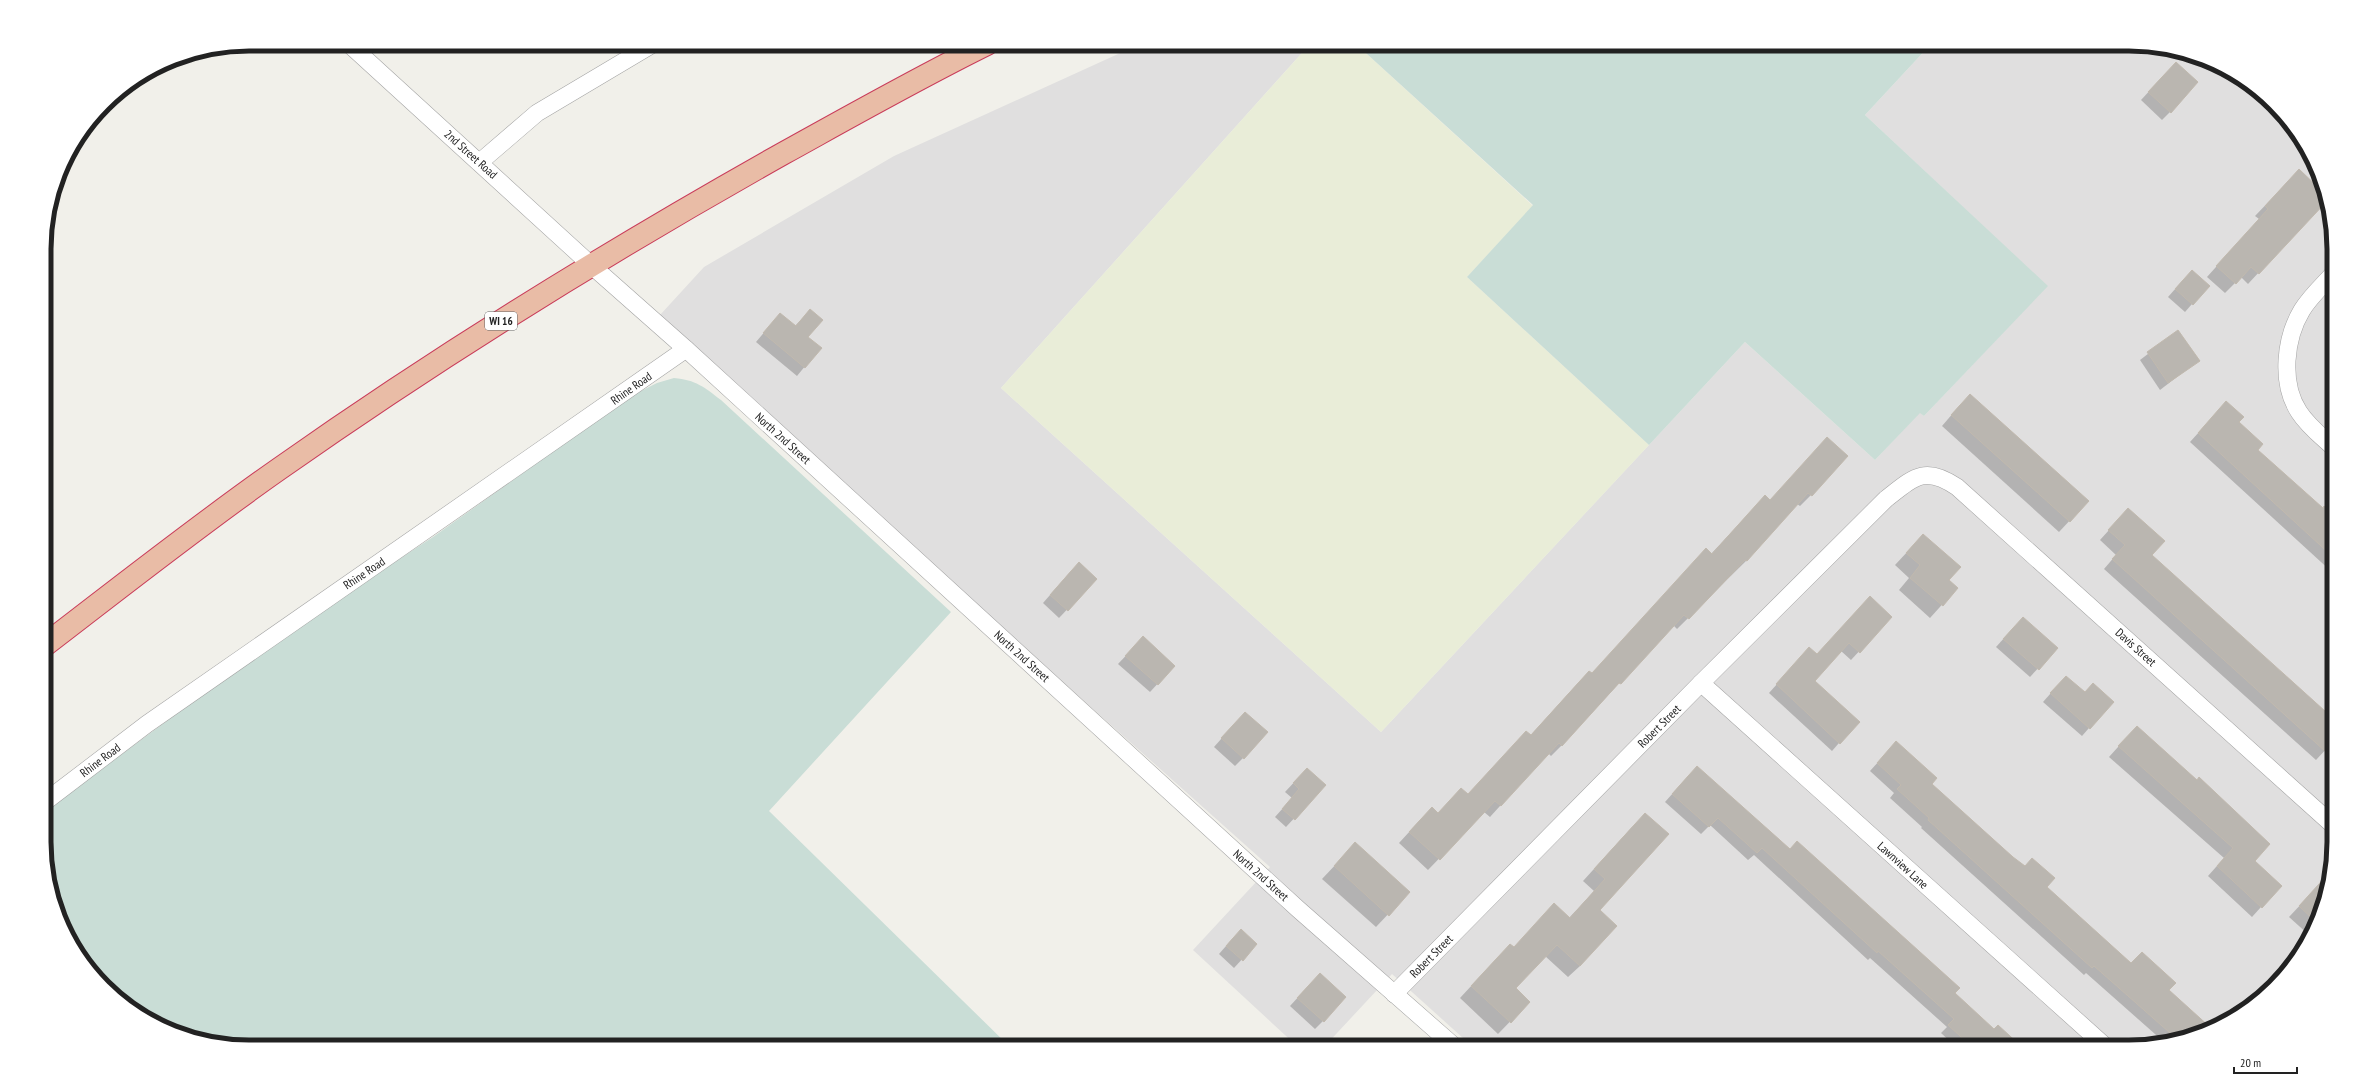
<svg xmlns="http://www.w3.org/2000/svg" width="2378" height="1091" font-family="'PT Sans Narrow',sans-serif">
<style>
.residential{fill:#e0dfdf}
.farmland{fill:#e9edd8}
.wetland{fill:#c9ddd6}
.shadow{fill:#0003}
.building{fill:#bab6b0;stroke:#c1b9ae}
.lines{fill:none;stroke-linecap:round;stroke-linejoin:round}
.minor-casing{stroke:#a3a3a3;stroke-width:18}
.trunk-casing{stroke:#c93c5a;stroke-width:24}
.minor{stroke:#fff;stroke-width:17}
.trunk{stroke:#e9bca6;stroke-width:22}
.labels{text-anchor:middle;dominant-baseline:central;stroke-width:4;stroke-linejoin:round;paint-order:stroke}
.shield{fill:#fff;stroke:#646464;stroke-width:1}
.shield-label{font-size:11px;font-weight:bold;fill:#222}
.street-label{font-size:12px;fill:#222;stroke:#fff}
.rim{fill:none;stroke:#222;stroke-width:5}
</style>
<rect width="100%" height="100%" fill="#f1f0ea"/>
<!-- residential -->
<polygon class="residential" points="1140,44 1310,44 1001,388 1381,732 1745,342 1875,460 1920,412 1924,416 2047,286 1865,115 1931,44 2129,44 2208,60 2254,86 2292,124 2318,171 2332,222 2334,842 2318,921 2283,977 2243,1012 2195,1036 2142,1047 1473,1047 1392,974 1324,1047 1298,1047 1193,950 1270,867 971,600 660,315 704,267 894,156"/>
<!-- farmland -->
<polygon class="farmland" points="1310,44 1356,44 1533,206 1467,277 1649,445 1381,732 1001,388"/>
<!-- wetland -->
<g class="wetland">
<polygon points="1356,44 1931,44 1865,115 2048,286 1924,416 1920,413 1875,460 1745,342 1649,445 1467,277 1533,205"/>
<path d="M674,378C696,380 704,387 721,400L951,612L769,811L1010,1047H249L170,1031L124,1005L86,967L60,920L46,869V810L286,633L433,537L631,396L657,383Z"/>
</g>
<!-- shadow -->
<g class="shadow">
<polygon points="2168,71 2170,112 2162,120 2141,100"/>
<polygon points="2299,170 2325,195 2326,200 2248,284 2241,277 2225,293 2207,277 2259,219 2255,216"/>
<polygon points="2184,279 2192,304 2185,312 2168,297"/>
<polygon points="810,310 807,337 820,348 797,376 756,342 773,322 795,326"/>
<polygon points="2178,331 2199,360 2160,390 2140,360"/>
<polygon points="1960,405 2088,501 2059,532 1942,426"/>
<polygon points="2218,411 2238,423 2257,450 2323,509 2324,508 2333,516 2333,573 2190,442"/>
<polygon points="1846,456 1811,495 1800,506 1797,504 1746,561 1677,629 1673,625 1562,745 1551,756 1548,753 1490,817 1484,812 1428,870 1399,843 1421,819 1438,814 1468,795 1526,732 1530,736 1578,683 1589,672 1591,674 1711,554 1765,496 1770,501"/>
<polygon points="2119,519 2151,555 2324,712 2334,702 2334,750 2329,746 2316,760 2104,569 2116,555 2100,540"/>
<polygon points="1923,535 1948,581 1957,588 1930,618 1899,590 1909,578 1895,565"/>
<polygon points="1071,571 1096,579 1059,618 1043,603"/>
<polygon points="1891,617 1851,660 1841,651 1813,681 1839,743 1832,751 1769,693 1802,656 1817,655"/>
<polygon points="2015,626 2057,648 2030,677 1996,647"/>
<polygon points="1135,646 1174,666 1150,692 1118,664"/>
<polygon points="2058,685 2089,728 2082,736 2043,702"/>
<polygon points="1237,721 1243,758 1235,766 1214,747"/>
<polygon points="2127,737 2253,861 2261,907 2252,917 2208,876 2224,858 2109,757"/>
<polygon points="1889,750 1930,784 2131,964 2168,990 2210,1029 2195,1036 2164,1042 2086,973 2084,975 1921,828 1922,827 1890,798 1894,793 1870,771"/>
<polygon points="1689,775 1954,994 1994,1030 2021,1047 1956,1047 1941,1033 1947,1027 1870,958 1868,960 1754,855 1748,860 1710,825 1701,834 1665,802"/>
<polygon points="1299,777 1325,785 1286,827 1275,817 1292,798 1285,792"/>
<polygon points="1633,826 1599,910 1580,966 1568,977 1545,956 1514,988 1529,1002 1498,1034 1460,998 1498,957 1569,918 1594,891 1583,881"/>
<polygon points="1355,844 1409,892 1376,927 1322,879"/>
<polygon points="2318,886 2324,891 2318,921 2309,935 2289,917"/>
<polygon points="1233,938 1256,944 1234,968 1219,954"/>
<polygon points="1312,982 1323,1021 1315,1029 1290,1006"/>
<polygon points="1629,1042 1635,1047 1625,1047"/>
</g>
<!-- building -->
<g class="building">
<polygon points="2176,62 2198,82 2171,113 2148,92"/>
<polygon points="2299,169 2324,193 2327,201 2259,274 2251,267 2236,284 2216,266 2268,209 2265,206"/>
<polygon points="2192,270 2210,286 2193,305 2175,289"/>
<polygon points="810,309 823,320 808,337 822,348 805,368 763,333 780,313 796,326"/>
<polygon points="2178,330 2200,361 2168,383 2147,352"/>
<polygon points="1970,394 2089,501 2070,522 1951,415"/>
<polygon points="2226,401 2244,417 2239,422 2263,444 2258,450 2323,508 2324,506 2333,514 2333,557 2198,433"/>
<polygon points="1827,437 1848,456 1812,496 1808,493 1747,561 1745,560 1689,619 1684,615 1621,684 1619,683 1562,746 1559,743 1501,806 1495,801 1440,860 1409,832 1432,807 1438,813 1461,788 1468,794 1526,731 1531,735 1589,671 1592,673 1706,548 1712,554 1765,495 1770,500"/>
<polygon points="2128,508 2165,541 2152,555 2325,711 2334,701 2334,743 2326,752 2112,559 2125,545 2108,530"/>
<polygon points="1923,534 1961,567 1949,580 1958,588 1943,606 1910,578 1920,565 1906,553"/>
<polygon points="1079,562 1097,579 1068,611 1050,595"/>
<polygon points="1870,596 1892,617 1860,653 1849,643 1815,681 1860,722 1840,744 1776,684 1809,647 1817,654"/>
<polygon points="2023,617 2058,648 2039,670 2003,639"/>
<polygon points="1143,636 1175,666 1158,685 1125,656"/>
<polygon points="2066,676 2085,692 2093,683 2114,702 2090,729 2050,693"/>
<polygon points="1245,712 1268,732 1244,759 1221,738"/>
<polygon points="2137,726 2197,780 2199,777 2270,844 2255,861 2282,886 2262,908 2217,866 2233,848 2118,746"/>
<polygon points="1896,741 1937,778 1932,784 2013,857 2025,866 2032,858 2055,878 2047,887 2131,963 2142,952 2176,983 2169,990 2211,1028 2195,1036 2178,1040 2094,966 2092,968 1928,820 1929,818 1897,789 1901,785 1877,763"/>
<polygon points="1697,766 1790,849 1797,841 1960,988 1955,993 1994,1029 1998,1025 2022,1047 1972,1047 1948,1025 1954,1019 1878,951 1877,953 1762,848 1757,853 1718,818 1709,827 1672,794"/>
<polygon points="1307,768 1326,785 1295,820 1282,809 1299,789 1293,783"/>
<polygon points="1645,813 1669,834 1600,910 1617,926 1580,966 1557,945 1516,988 1530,1002 1511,1023 1471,986 1510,944 1514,947 1554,903 1570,918 1605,879 1594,869"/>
<polygon points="1355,842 1410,892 1389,916 1334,866"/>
<polygon points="2328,874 2318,921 2317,923 2299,906"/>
<polygon points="1241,929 1257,944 1243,961 1226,946"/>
<polygon points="1320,973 1346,997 1324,1022 1297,998"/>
</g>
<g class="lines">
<!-- minor casing -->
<g class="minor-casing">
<g id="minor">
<polyline points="349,44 591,265 686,349 1298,909 1455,1047"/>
<polyline points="480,162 537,113 653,44"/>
<path d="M2332,275C2322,286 2310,297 2302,310C2285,338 2280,383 2299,412C2308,426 2321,436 2333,447"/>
<polyline points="1701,683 2106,1047"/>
<polyline points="46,801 147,724 686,349"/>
<path d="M1394,994L1701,683L1886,499C1914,477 1925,465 1957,487L2334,826"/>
</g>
</g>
<!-- trunk casing -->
<g class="trunk-casing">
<path id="trunk" d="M45,645C122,586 199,525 279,469C441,355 611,250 784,153C851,116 918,78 987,44"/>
</g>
<!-- minor -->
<use href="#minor" class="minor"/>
<!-- trunk -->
<use href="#trunk" class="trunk"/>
</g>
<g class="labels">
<!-- shield labels -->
<rect class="shield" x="485" y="312" width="32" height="18" rx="3"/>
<g class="shield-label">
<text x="501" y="321">WI 16</text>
</g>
<!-- street labels -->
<g class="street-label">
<text transform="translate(471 154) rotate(42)">2nd Street Road</text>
<text transform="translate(631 388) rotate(-35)">Rhine Road</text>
<text transform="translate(783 438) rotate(42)">North 2nd Street</text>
<text transform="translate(364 573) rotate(-34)">Rhine Road</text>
<text transform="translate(2136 647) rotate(42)">Davis Street</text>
<text transform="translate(1022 656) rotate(42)">North 2nd Street</text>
<text transform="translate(1659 726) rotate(-45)">Robert Street</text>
<text transform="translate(100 760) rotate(-37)">Rhine Road</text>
<text transform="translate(1903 865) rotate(42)">Lawnview Lane</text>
<text transform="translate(1261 875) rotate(42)">North 2nd Street</text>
<text transform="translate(1431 956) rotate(-45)">Robert Street</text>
</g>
</g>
<!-- crop -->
<path d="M0 0H2378V1091H0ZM249 51H2129A198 198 0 0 1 2327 249V842A198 198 0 0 1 2129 1040H249A198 198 0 0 1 51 842V249A198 198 0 0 1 249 51Z" fill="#fff" fill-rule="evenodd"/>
<path class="rim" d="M249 51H2129A198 198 0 0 1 2327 249V842A198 198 0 0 1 2129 1040H249A198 198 0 0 1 51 842V249A198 198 0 0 1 249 51Z"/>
<!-- scale -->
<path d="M2234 1067v6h63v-6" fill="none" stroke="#222222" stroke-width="2"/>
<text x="2240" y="1067" font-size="12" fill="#222222" stroke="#ffffff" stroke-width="3" paint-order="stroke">20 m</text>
</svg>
